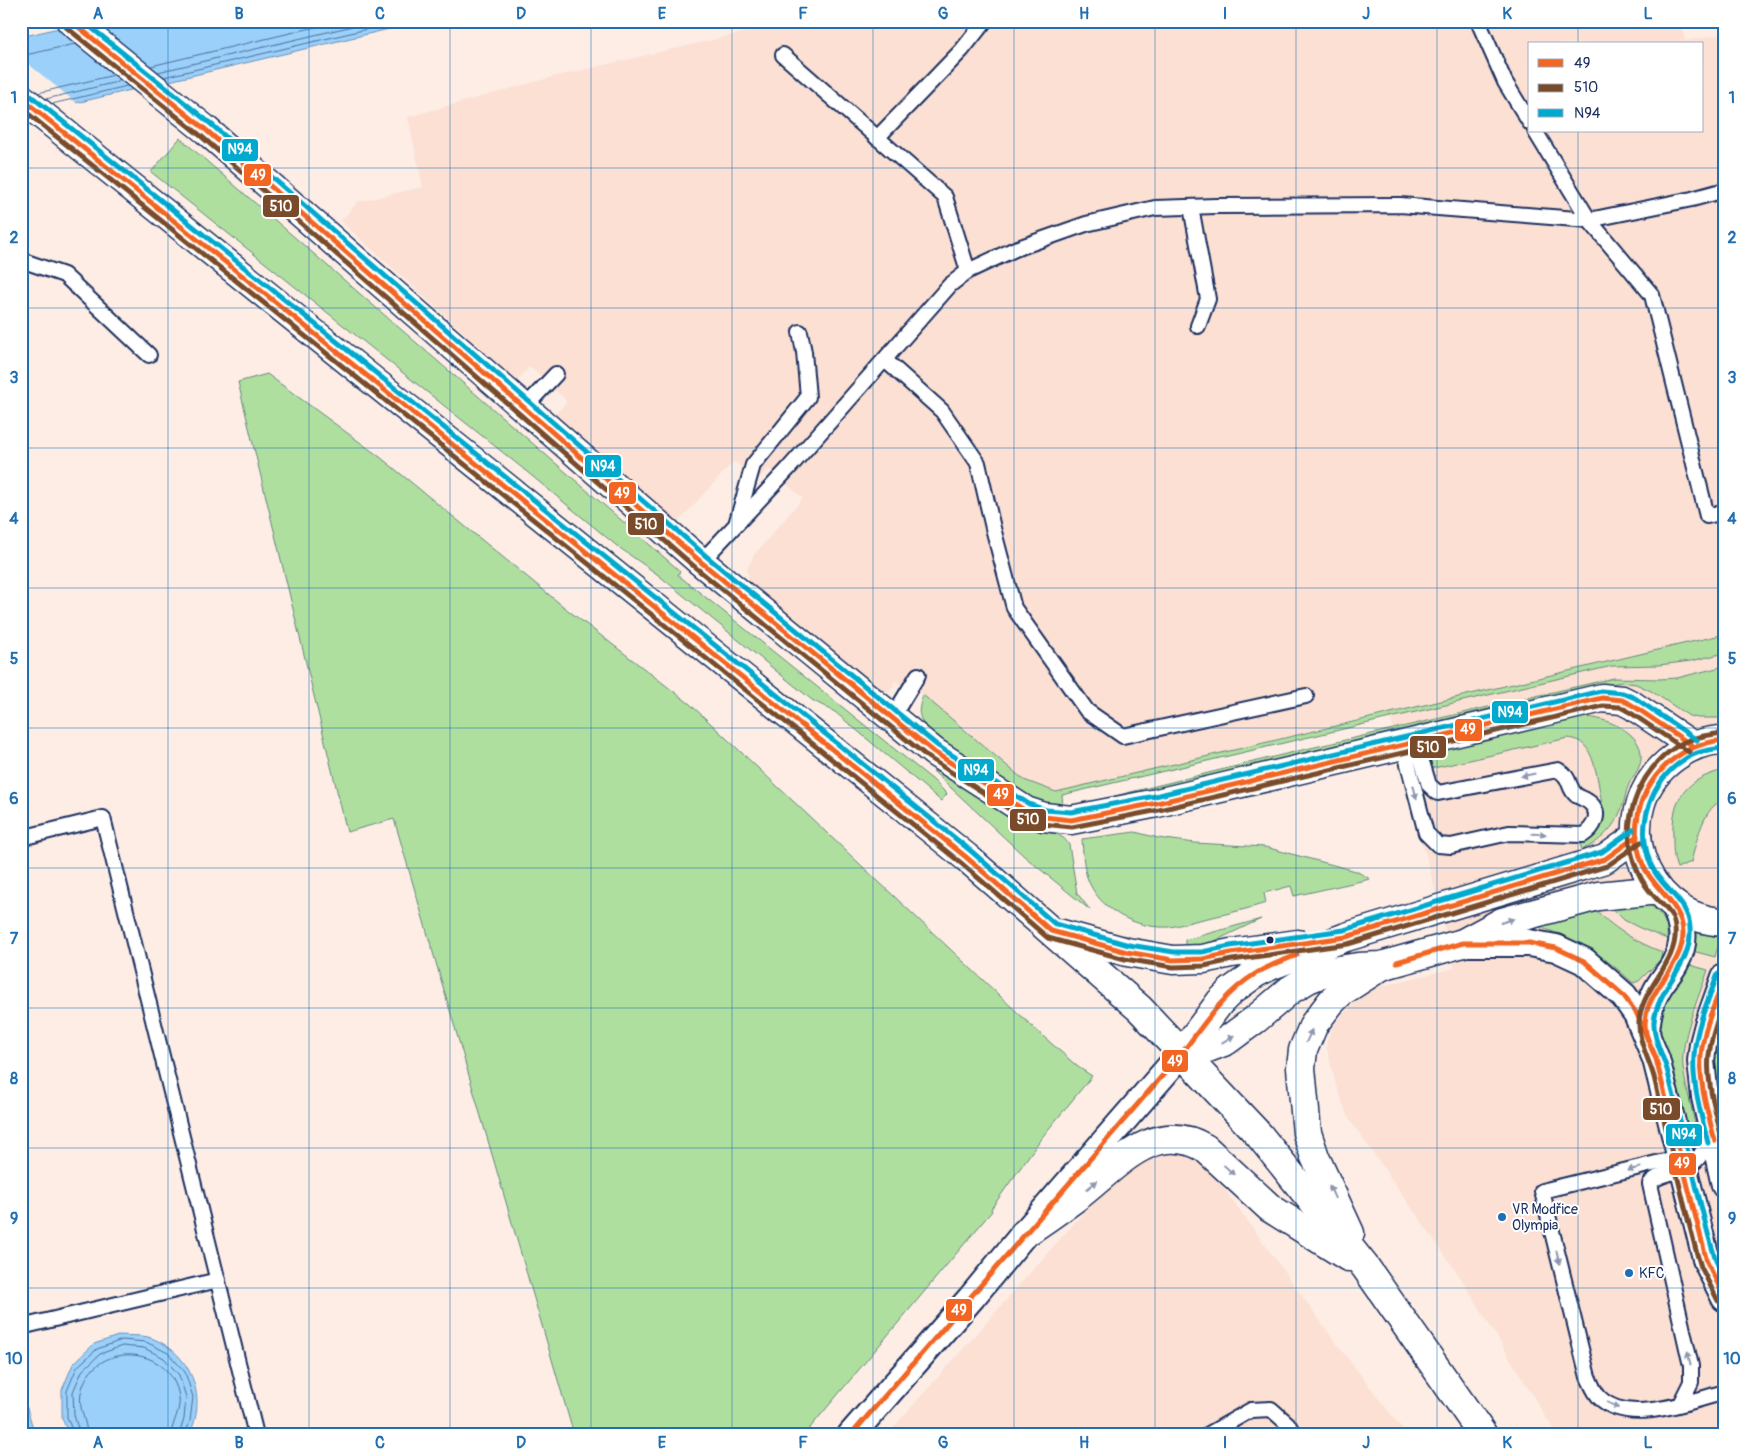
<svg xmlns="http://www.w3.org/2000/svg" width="1746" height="1456" font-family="Pangolin,sans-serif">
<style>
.built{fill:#fbe0d3;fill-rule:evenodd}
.green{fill:#afdf9f;stroke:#65877e}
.water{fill:#9ad0f9;stroke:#6790bb}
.pier{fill:#fdede5}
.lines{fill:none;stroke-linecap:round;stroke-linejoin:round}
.shore{stroke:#4e6f9c;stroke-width:1}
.lane-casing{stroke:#1b2f5e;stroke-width:18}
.street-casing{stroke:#1b2f5e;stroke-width:30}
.secondary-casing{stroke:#1b2f5e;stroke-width:31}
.lane{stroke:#fff;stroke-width:14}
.street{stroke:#fff;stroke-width:26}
.secondary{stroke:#fff;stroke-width:28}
.bus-1-casing{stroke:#fff;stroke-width:9}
.bus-2-casing{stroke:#fff;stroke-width:9}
.bus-3-casing{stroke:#fff;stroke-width:9}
.bus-1{stroke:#f26522;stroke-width:5}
.bus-2{stroke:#7a4b2a;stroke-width:5}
.bus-3{stroke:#00a9ce;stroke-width:5}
.oneway{fill:#8d97ae}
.grid{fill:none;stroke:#1f6fb2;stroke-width:1;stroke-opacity:0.55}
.bus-dot{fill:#1b2f5e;stroke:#fff;stroke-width:2}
.poi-dot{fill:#1f6fb2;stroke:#fff;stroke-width:2}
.labels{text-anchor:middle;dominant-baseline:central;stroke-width:4;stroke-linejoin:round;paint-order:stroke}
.poi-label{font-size:14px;fill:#1b2f5e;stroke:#fff;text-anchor:start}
.line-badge{stroke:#fff;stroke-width:2}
.badge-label{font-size:14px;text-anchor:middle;font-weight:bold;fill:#fff}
.neatline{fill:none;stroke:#1f6fb2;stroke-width:2}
.grid-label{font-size:16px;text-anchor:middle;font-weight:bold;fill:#1f6fb2}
</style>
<rect width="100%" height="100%" fill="#fdede5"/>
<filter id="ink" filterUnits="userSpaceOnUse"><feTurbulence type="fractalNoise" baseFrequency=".02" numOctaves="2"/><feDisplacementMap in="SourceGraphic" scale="10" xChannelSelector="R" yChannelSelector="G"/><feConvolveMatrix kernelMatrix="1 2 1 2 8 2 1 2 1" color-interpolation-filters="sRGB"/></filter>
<g filter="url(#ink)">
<!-- built -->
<g class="built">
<path d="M794,21H1680L1685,41L1718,35L1725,42V1435H1557L1461,1278L1348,1117L1336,1085L1326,1045L1332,1028L1345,1012L1364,995L1378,987L1455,968L1389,712L1056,792L1024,780L923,695L894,681L893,687L883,695L753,596L747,570L754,555L803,498L769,469L757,480L734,461L675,525L555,415L566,403L565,399L532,368H528L517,381L341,221L358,202L423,187L408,117L553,77ZM1530,44H1702V131H1530Z"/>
<polygon points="1162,1144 1195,1153 1218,1180 1333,1339 1407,1435 887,1435 1107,1186"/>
</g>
<!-- green -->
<g class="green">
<polygon points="180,138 680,571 678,575 933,780 947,794 941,801 835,712 812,700 657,574 617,546 521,467 151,172"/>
<polygon points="267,374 380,457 569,611 690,704 1035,1029 1078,1067 1092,1076 1043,1136 991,1209 992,1211 804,1435 574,1435 394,819 347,832 238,382"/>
<path d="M1725,634V653L1691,661L1659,665L1612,666L1062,795L1063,808L1036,800L1007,785L927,729C917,716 918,710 923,695L1024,780L1056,792Z"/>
<polygon points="1725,666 1725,718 1698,718 1689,716 1651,691 1636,684 1621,682 1481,712 1143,794 1082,804 1302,750 1614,678 1660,679 1677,678"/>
<path d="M1583,717C1606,717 1649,734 1640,764C1638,772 1632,777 1629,784C1625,792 1625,802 1621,810C1614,828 1600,842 1582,850L1579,841C1593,837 1600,831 1604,816C1600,798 1597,755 1583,744C1579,740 1573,739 1568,738L1434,768L1429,767L1426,759L1431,752Z"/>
<path d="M1725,770V800C1703,804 1696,844 1691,862L1677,868C1673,858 1673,847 1673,837C1671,798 1687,778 1725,770Z"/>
<path d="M933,771L945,774C969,790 1005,819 1031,828C1044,832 1062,831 1069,845L1077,893L1090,910L1024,856Z"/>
<path d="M1135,832L1158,838L1195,843L1265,847L1356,871L1370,879L1294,896L1291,886L1264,893L1266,903C1244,910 1222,915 1199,920C1189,922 1179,926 1169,927C1136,929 1098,910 1087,877C1083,865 1083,851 1082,839Z"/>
<path d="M1645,902C1659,911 1669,920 1667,939L1640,928L1624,920L1608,904Z"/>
<path d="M1592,906C1612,928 1634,941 1662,952L1661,959L1639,981L1633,983C1603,955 1579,940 1539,927L1536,923Z"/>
<polygon points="1261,919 1202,947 1185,950 1185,940"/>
<polygon points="1692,927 1721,936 1715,957 1689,950"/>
<path d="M1686,964L1708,970C1699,996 1680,1040 1683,1067C1686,1092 1695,1115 1697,1140L1691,1148L1660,1028L1661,1006Z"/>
<path d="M1717,1037L1723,1038L1725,1120C1717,1088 1713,1070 1717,1037Z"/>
</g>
<!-- water -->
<g class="water">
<polygon points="88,21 423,21 21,116 21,37"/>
<path d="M121,1335C129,1336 140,1335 148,1337C190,1350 209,1397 189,1435H69L62,1418V1390L73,1364L94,1344Z"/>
<polygon points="21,1401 27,1408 35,1435 21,1435"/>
</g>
<!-- pier -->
<polygon class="pier" points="21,58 79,105 21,118"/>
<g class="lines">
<!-- shore -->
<g class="shore">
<polyline points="21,56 75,44"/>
<polyline points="151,66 341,21"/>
<polyline points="158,72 374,21"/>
<polyline points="164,77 401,21"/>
<polyline points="38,93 114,75"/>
<polyline points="46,99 121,81"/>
<polyline points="52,104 127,86"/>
<polyline points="74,1435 67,1417 67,1391 77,1367 97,1349 122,1340 146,1342 168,1353 185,1372 193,1397 190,1421 185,1435"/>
<polyline points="80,1435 74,1415 73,1392 82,1371 100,1354 122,1346 144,1348 164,1358 179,1375 186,1397 184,1419 179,1435"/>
<path d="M87,1435C87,1420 78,1410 81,1393C91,1340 171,1343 179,1397C181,1411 172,1422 171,1435"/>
</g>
<!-- lane casing -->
<g class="lane-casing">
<g id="lane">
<polyline points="1478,21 1505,82 1530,123"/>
<polyline points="783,55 945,197 968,271"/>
<polyline points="1535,131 1589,220 1692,199 1725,190"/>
<polyline points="877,138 962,50 985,21"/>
<polyline points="1191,207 1208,299 1198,326"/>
<polyline points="21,260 64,275 149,355"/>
<polyline points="885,360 942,411 978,463 993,528 1014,608 1087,711 1123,736 1306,696"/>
<polyline points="524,408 556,374"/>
<polyline points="737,521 753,465 808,397 804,352 800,332"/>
<polyline points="701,562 788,469 950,285 968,271 1015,249 1086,224 1155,208 1216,206 1400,205 1589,220 1652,295 1707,516 1725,512"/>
<polyline points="892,718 918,675"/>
<path d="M1403,745L1426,833L1438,845L1451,846L1509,833L1583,835C1594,828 1602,813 1590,803C1586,799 1580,798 1576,795C1567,787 1572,778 1558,770L1438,793L1429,785L1416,742"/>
<polyline points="21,838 103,818 256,1435"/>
<path d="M1681,1157L1542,1191L1588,1377C1592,1385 1594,1392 1600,1398C1629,1426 1691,1401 1725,1392"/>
<polyline points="21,1327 218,1280"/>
<path d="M1680,1404L1691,1382V1366L1650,1184C1654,1178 1660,1176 1667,1174C1693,1166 1702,1162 1709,1133"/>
<polyline points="1207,1435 1251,1410 1271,1409 1288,1424 1294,1435"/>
</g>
</g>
<!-- street casing -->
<g class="street-casing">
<g id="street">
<polyline points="1463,943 1529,943 1556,948 1584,961 1624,996 1637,1014 1656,1059 1707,1262 1725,1298"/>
<polyline points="1725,977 1708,1025 1703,1044 1701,1061 1705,1097 1725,1185"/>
<path d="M1646,1033C1647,1018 1649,1004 1656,992C1661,981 1670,973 1675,963C1687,942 1683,925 1674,904"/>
<polyline points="851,1435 972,1297 1024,1234 1182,1053"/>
</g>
</g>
<!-- secondary casing -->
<g class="secondary-casing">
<g id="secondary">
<polyline points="71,21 206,130 701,562 934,752 1026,811 1044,817 1071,820 1157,803 1602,698 1622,700 1632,705 1693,746"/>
<polyline points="21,98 966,857 1140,1009 1259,1135 1366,1268 1483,1435"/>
<path d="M1725,740C1706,740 1690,746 1675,757C1604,807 1639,919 1725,922"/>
<polyline points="1058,933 1127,952 1173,960 1203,959 1231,953 1298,944"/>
<polyline points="1182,1053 1220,1002 1231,991 1256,973 1270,966 1346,937 1605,859 1637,836"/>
<polyline points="1182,1053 1208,1048 1226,1041 1256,1019 1290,990 1308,979 1326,972 1358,967 1381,966 1463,943 1502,922 1598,896 1659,890"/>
<polyline points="1350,1233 1315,1157 1307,1133 1301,1068 1303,1050 1314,1024 1331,1002 1341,992 1380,967"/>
<path d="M1024,1234C1042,1221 1061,1209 1078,1196C1116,1167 1154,1118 1205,1148L1270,1208L1348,1257"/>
</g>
</g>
<!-- lane -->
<use href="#lane" class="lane"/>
<!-- street -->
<use href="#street" class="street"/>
<!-- secondary -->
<use href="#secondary" class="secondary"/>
<!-- bus-1 casing -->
<g class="bus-1-casing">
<g id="bus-1">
<polyline points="71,21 206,130 701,562 934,752 1026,811 1044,817 1071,820 1157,803 1602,698 1622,700 1632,705 1693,746"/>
<polyline points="21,98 966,857 1051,931 1127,952 1173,960 1203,959 1231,953 1346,937 1605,859 1637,836"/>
<polyline points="1397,962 1463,943 1529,943 1556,948 1584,961 1624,996 1637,1014 1656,1059 1707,1262 1725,1298"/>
<path d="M1656,1058C1653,1050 1648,1042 1646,1033C1638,994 1684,970 1683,932C1682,904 1653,889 1643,865C1619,806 1663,744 1725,740"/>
<path d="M1715,1141C1708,1113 1699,1085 1701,1056C1703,1029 1715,1003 1725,978"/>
<path d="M851,1435L1182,1053C1204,1024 1223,994 1255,974C1267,966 1283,961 1297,955"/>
</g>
</g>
<!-- bus-2 casing -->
<g class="bus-2-casing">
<g id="bus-2">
<polyline points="66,27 201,136 696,568 929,758 1023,818 1042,824 1072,827 1159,810 1603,706 1620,707 1628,711 1689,752"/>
<polyline points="21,108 961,863 1048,938 1125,959 1173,967 1204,966 1232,960 1348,944 1607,866 1641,842"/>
<path d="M1722,1139C1716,1112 1706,1083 1709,1055C1711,1036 1718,1017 1725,999"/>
<path d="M1718,1301L1701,1267L1697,1254C1681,1195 1668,1136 1654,1077C1649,1059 1638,1041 1639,1022C1641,987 1679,963 1675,928C1674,913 1664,907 1655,897C1648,890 1642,881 1638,872C1617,827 1636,773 1677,746C1691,737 1708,735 1724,733"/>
</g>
</g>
<!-- bus-3 casing -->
<g class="bus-3-casing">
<g id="bus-3">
<polyline points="83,21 211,124 706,556 938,746 1029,804 1046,810 1071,812 1155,796 1601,691 1623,693 1635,698 1697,740"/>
<polyline points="26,92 971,851 1055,924 1129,945 1174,952 1202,952 1230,946 1344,930 1602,852 1633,830"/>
<path d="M1725,748C1711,749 1697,751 1685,759C1650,781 1635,826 1651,865C1661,889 1689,900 1690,928C1693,965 1657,987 1654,1022C1653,1039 1664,1057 1668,1073C1678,1113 1689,1154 1698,1194C1706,1224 1711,1253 1725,1281"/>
<path d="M1708,1143C1701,1114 1692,1085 1694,1055C1696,1027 1708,1000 1718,974"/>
</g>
</g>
<!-- bus-1 -->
<use href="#bus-1" class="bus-1"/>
<!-- bus-2 -->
<use href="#bus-2" class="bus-2"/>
<!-- bus-3 -->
<use href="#bus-3" class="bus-3"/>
</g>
<!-- one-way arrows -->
<defs><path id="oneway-solid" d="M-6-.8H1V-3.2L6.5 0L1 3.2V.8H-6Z" transform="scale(1.25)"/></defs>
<g class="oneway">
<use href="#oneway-solid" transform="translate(1528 775) rotate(169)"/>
<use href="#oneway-solid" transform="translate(1415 792) rotate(75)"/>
<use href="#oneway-solid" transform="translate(1539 834) rotate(2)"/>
<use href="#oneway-solid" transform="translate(1507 921) rotate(-18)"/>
<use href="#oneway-solid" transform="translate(1309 1036) rotate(-66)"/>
<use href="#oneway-solid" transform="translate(1228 1039) rotate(-31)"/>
<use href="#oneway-solid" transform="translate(1634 1169) rotate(166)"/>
<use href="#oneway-solid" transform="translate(1229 1170) rotate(43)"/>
<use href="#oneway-solid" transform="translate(1092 1185) rotate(-39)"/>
<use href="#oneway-solid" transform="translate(1332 1192) rotate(-114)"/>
<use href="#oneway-solid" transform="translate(1558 1257) rotate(76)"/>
<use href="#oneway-solid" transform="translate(1689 1358) rotate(-103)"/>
<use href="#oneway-solid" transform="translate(1613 1405) rotate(25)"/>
</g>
</g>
<!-- grid -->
<path class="grid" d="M168,21V1435M309,21V1435M450,21V1435M591,21V1435M732,21V1435M873,21V1435M1014,21V1435M1155,21V1435M1296,21V1435M1437,21V1435M1578,21V44M1578,131V1435M21,168H1725M21,308H1725M21,448H1725M21,588H1725M21,728H1725M21,868H1725M21,1008H1725M21,1148H1725M21,1288H1725"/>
<!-- markers -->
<circle class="bus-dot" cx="1270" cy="940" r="4.5"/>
<g class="poi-dot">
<circle cx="1502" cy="1217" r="5"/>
<circle cx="1629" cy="1273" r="5"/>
</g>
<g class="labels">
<!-- poi labels -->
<g class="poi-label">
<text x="1512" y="1209">VR Modřice<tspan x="1512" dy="16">Olympia</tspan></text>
<text x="1639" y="1273">KFC</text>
</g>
</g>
<g class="line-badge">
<rect x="221" y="138" width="38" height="24" rx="5" fill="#00a9ce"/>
<rect x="243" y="163" width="29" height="24" rx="5" fill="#f26522"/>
<rect x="262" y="194" width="38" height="24" rx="5" fill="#7a4b2a"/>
<rect x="584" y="454" width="38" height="24" rx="5" fill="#00a9ce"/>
<rect x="608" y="481" width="29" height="24" rx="5" fill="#f26522"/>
<rect x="627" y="512" width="38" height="24" rx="5" fill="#7a4b2a"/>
<rect x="1491" y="700" width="38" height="24" rx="5" fill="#00a9ce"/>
<rect x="1454" y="718" width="29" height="24" rx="5" fill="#f26522"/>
<rect x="1409" y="735" width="38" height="24" rx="5" fill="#7a4b2a"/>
<rect x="957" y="758" width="38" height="24" rx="5" fill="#00a9ce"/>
<rect x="986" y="783" width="29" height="24" rx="5" fill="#f26522"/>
<rect x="1009" y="808" width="38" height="24" rx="5" fill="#7a4b2a"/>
<rect x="1161" y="1049" width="28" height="24" rx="5" fill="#f26522"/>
<rect x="1642" y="1097" width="39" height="24" rx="5" fill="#7a4b2a"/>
<rect x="1665" y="1123" width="38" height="24" rx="5" fill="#00a9ce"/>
<rect x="1668" y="1152" width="29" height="24" rx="5" fill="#f26522"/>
<rect x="945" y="1298" width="28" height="24" rx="5" fill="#f26522"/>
</g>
<g class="badge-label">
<text x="240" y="154">N94</text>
<text x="258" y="180">49</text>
<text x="281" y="211">510</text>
<text x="603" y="471">N94</text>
<text x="622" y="498">49</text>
<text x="646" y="529">510</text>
<text x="1510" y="717">N94</text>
<text x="1468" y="734">49</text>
<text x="1428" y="752">510</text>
<text x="976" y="775">N94</text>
<text x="1001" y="799">49</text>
<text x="1028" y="824">510</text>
<text x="1175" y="1066">49</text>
<text x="1661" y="1114">510</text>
<text x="1684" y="1139">N94</text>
<text x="1682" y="1168">49</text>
<text x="959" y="1315">49</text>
</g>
<!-- margin -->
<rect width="1746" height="1456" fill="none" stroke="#fff" stroke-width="55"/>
<!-- legend -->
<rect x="1528" y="42" width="175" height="90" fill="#ffffff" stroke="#a4acbf"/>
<rect x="1538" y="59" width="25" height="8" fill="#f26522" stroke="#a4acbf"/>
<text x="1574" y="68" font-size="15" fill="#1b2f5e">49</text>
<rect x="1538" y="84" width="25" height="8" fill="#7a4b2a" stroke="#a4acbf"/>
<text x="1574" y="92" font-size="15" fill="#1b2f5e">510</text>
<rect x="1538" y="109" width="25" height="8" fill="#00a9ce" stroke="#a4acbf"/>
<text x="1574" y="118" font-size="15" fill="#1b2f5e">N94</text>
<rect x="28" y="28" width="1690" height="1400" class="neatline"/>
<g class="grid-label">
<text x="98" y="19">A</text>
<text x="239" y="19">B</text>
<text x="380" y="19">C</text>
<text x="521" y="19">D</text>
<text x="662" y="19">E</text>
<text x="803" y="19">F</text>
<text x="943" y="19">G</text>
<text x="1084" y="19">H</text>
<text x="1225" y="19">I</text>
<text x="1366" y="19">J</text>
<text x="1507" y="19">K</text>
<text x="1648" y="19">L</text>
<text x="14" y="103">1</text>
<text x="1732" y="103">1</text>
<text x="14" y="243">2</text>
<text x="1732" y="243">2</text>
<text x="14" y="383">3</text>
<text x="1732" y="383">3</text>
<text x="14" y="524">4</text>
<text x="1732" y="524">4</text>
<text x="14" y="664">5</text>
<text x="1732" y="664">5</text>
<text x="14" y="804">6</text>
<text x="1732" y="804">6</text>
<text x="14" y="944">7</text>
<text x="1732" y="944">7</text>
<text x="14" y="1084">8</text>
<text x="1732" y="1084">8</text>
<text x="14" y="1224">9</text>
<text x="1732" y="1224">9</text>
<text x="14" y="1364">10</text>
<text x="1732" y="1364">10</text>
<text x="98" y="1448">A</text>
<text x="239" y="1448">B</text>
<text x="380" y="1448">C</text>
<text x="521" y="1448">D</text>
<text x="662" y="1448">E</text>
<text x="803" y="1448">F</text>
<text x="943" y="1448">G</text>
<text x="1084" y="1448">H</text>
<text x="1225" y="1448">I</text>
<text x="1366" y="1448">J</text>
<text x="1507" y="1448">K</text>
<text x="1648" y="1448">L</text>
</g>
</svg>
